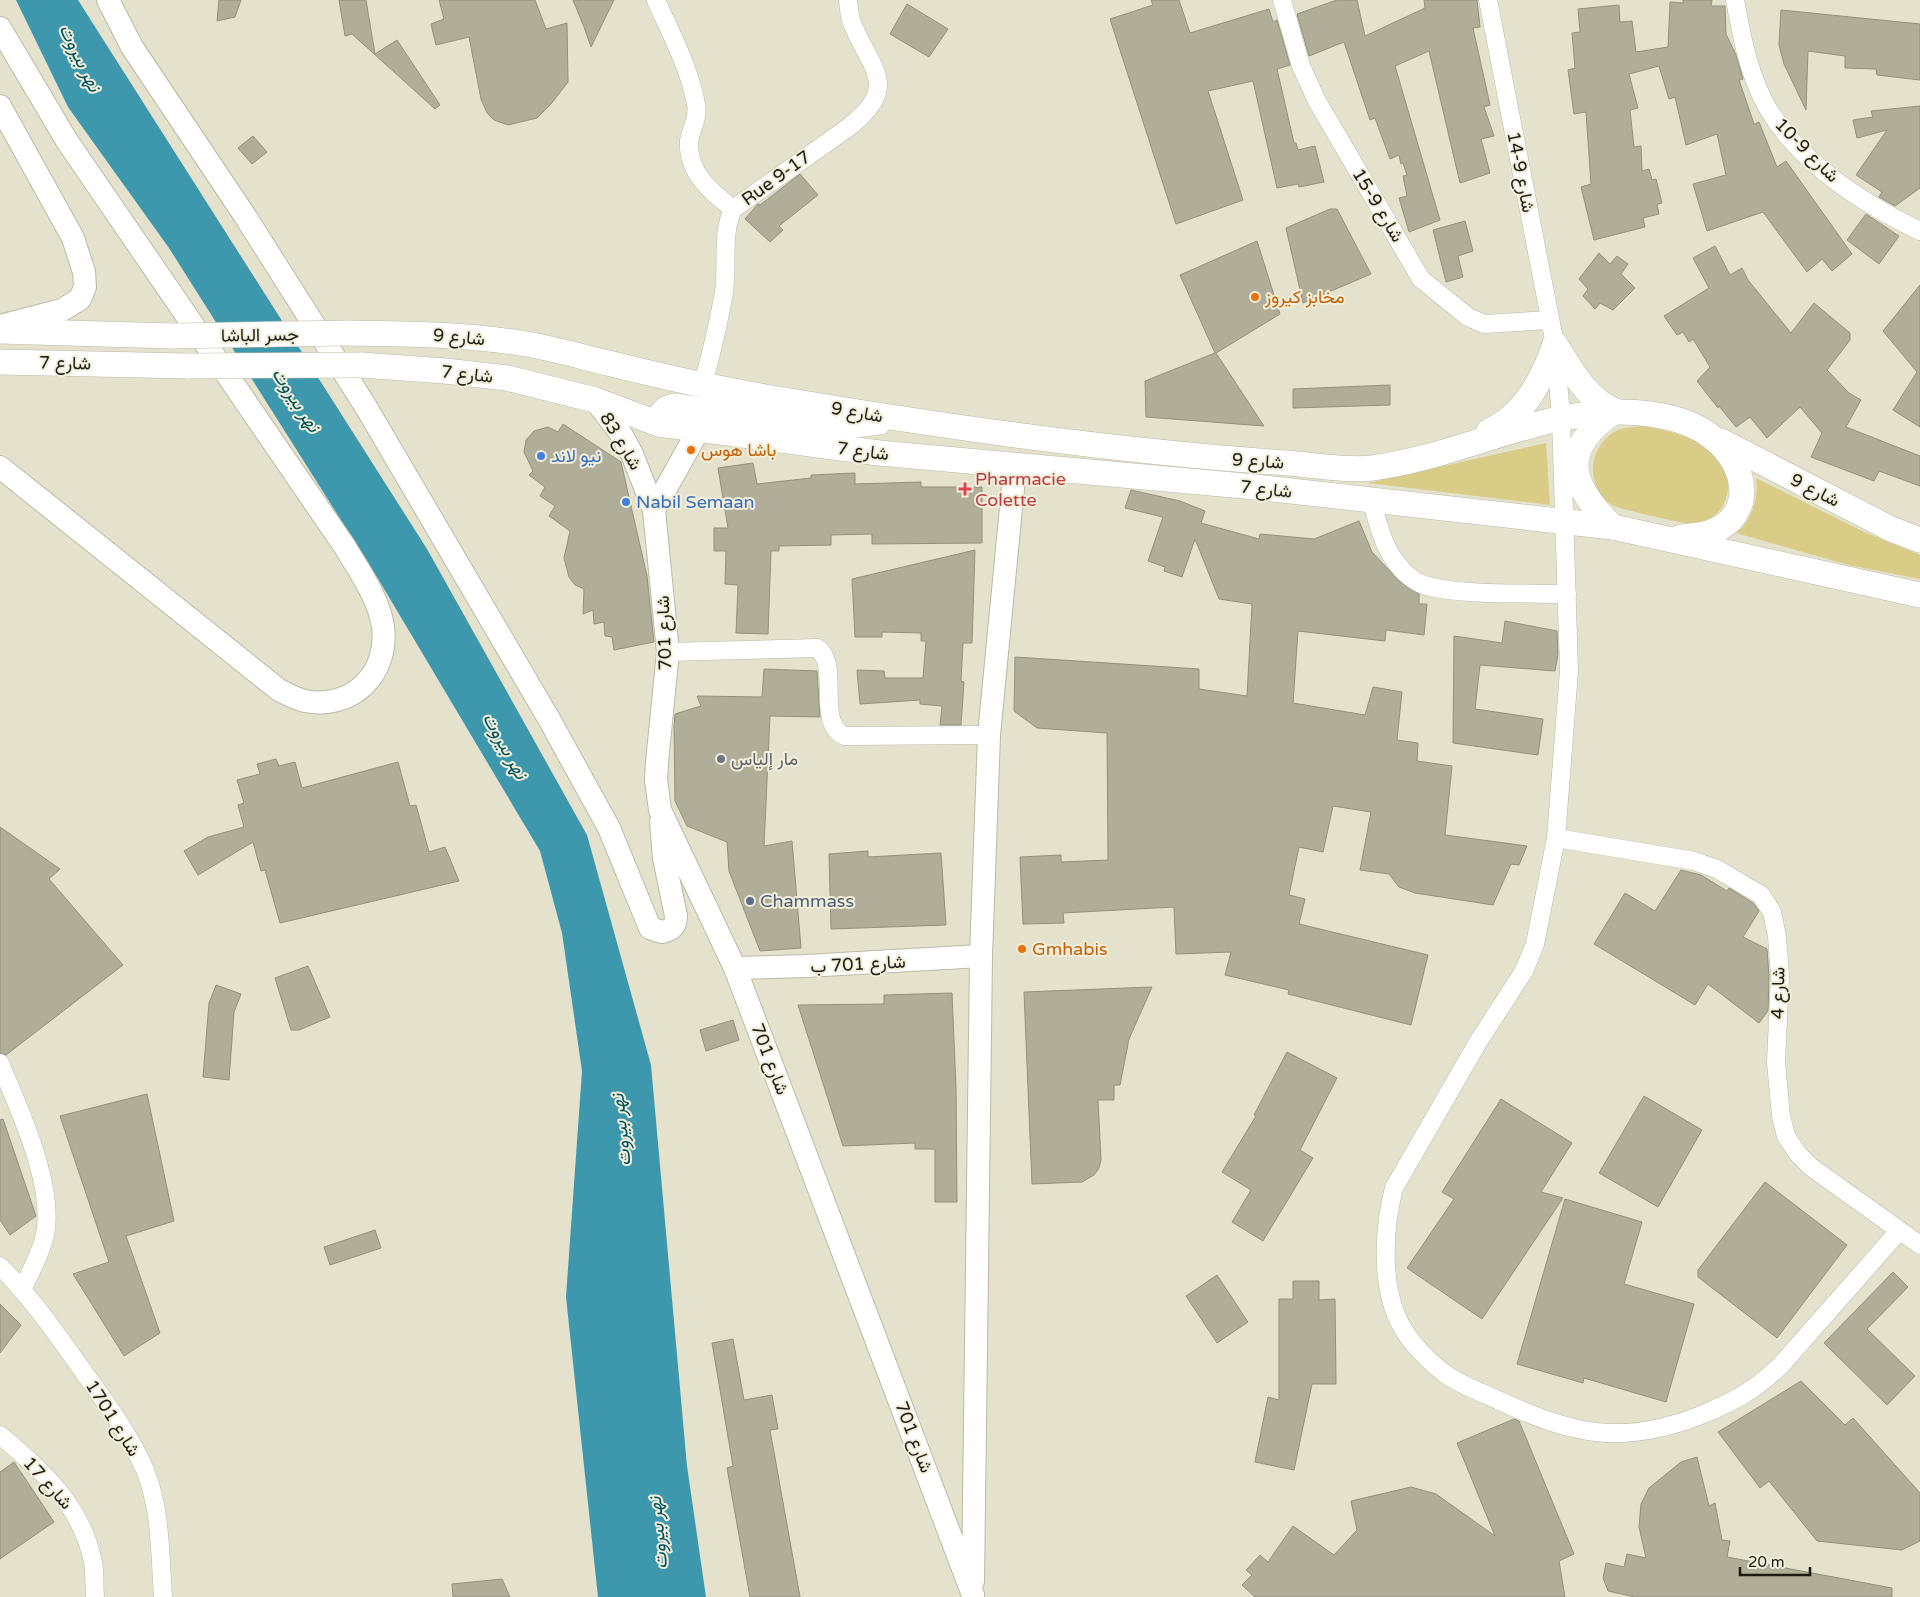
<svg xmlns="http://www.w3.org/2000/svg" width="1920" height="1597" font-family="'Varela Round',Vazirmatn,sans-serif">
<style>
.green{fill:#d8cc87}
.water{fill:#3e98ad}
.building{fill:#b0ad99;stroke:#93907d}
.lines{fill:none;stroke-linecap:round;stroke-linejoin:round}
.minor-casing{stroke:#bdb9a5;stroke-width:19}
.tertiary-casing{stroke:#bdb9a5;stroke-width:24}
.secondary-casing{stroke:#bdb9a5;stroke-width:26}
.minor{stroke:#fff;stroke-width:18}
.tertiary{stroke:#fff;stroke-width:22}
.secondary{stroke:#fff;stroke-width:25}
.secondary-bridge-casing{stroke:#bdb9a5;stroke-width:26;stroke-linecap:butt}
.secondary-bridge{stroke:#fff;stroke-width:25}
.food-dot{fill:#e8710a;stroke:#f1eed9;stroke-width:2}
.shop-dot{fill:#3f7fe0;stroke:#f1eed9;stroke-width:2}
.health-dot{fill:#e0444e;stroke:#f1eed9;stroke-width:2}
.worship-dot{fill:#6b7280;stroke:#f1eed9;stroke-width:2}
.service-dot{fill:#5c6f8a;stroke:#f1eed9;stroke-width:2}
.labels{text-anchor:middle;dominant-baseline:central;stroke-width:4;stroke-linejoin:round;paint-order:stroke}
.street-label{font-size:18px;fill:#1c1a13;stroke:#f1eed9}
.food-label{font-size:18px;fill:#c56008;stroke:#f1eed9;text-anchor:start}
.shop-label{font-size:18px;fill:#366cbe;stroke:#f1eed9;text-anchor:start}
.health-label{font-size:18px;fill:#be3a42;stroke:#f1eed9;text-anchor:start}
.worship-label{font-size:18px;fill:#5b616d;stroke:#f1eed9;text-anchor:start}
.service-label{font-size:18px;fill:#4e5e75;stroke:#f1eed9;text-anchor:start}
.water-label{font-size:19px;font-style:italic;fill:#005261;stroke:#f1eed9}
</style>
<rect width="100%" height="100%" fill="#e4e1cc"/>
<!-- green -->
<g class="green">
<path d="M1640,426C1676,431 1741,447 1726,498C1722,511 1714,518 1700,522C1697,523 1693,524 1689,524C1679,522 1618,509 1612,505C1584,487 1588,444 1618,430C1624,428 1633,427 1640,426Z"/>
<polygon points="1546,443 1550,505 1368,483"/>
<path d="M1756,478L1864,532L1920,555V579L1849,565L1736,533C1752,521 1759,497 1756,478Z"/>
</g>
<!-- water -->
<polygon class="water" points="16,0 78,0 427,549 587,835 651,1065 687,1466 706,1597 598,1597 566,1297 582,1071 562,933 540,851 377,577 169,248 68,107"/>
<!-- building -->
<g class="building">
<polygon points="219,0 241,0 235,17 217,21"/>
<polygon points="339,0 366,0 375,54 397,40 440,105 435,109 352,34 345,36"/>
<polygon points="439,0 535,0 546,29 567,23 568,82 551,104 537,118 508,125 494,120 487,113 481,99 469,37 436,45 431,24 444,19"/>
<polygon points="573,0 614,0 591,47 584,27"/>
<polygon points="1151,0 1179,0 1190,33 1269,9 1273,22 1277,20 1290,65 1277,69 1294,143 1296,143 1298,150 1315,146 1324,182 1299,187 1298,184 1277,188 1253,81 1208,91 1243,200 1176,224 1110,19 1153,5"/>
<polygon points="1337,0 1357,0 1365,36 1425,8 1424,0 1477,0 1480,27 1473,28 1490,105 1484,107 1494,136 1481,139 1490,173 1460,183 1429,51 1395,66 1440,220 1409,232 1399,198 1407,196 1403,176 1407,175 1403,163 1401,164 1399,155 1390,159 1375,118 1370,120 1344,42 1309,56 1297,14"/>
<polygon points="1683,0 1712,0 1711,6 1725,6 1726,34 1736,55 1743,79 1739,80 1754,124 1759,122 1777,167 1786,161 1852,254 1832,271 1822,259 1807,272 1763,212 1707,231 1693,184 1726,175 1717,134 1686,145 1675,97 1669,99 1659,66 1629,74 1638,108 1630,110 1634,147 1641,146 1642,171 1649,169 1652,180 1656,179 1662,203 1657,204 1659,214 1643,218 1645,227 1594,240 1581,187 1591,184 1586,112 1574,114 1568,70 1575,68 1572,33 1580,32 1578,9 1619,5 1620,22 1632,21 1636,52 1668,47 1670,2 1683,3"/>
<polygon points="907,4 948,29 929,57 890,34"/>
<polygon points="1781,10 1920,24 1920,80 1877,75 1876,69 1845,68 1845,56 1808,51 1806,110 1784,64 1779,45"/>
<polygon points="1920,106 1920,188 1895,206 1879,197 1882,192 1856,175 1887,130 1857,138 1853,120 1873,117 1871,111"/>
<polygon points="253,136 267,152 252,164 238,148"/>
<polygon points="800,174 818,195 779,226 783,230 770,242 745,219 758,204 760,205"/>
<polygon points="1330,209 1337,209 1371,274 1303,303 1286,228"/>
<polygon points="1866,214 1899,236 1879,264 1847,240"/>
<polygon points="1465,221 1473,251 1458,256 1463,277 1446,282 1433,230"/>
<polygon points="1257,241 1280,314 1216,353 1264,426 1146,417 1145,381 1215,353 1180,275"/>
<polygon points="1715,246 1730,275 1742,268 1748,280 1791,333 1814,303 1850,333 1850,340 1827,370 1849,393 1861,400 1846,427 1920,456 1920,486 1879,471 1874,481 1811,457 1822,433 1800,407 1767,438 1750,417 1736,427 1719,406 1718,408 1697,381 1710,367 1693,339 1689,342 1683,332 1677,335 1664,316 1709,288 1693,258"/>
<polygon points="1599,253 1610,264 1617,256 1628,264 1621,274 1635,288 1613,310 1600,303 1595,309 1583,296 1588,289 1579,279"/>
<polygon points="1920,285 1920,427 1893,410 1917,372 1883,331"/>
<polygon points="1390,385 1390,405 1293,408 1293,389"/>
<polygon points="563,424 621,462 647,576 654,642 614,650 612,637 605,636 604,622 594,624 593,610 583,614 584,589 575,585 569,577 564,558 570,531 549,516 555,506 540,496 545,487 529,475 533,471 524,452 526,440 534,431 548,427 558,432"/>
<polygon points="753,463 757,484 811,478 811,475 855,473 855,484 921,482 921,487 982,487 982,543 872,544 872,534 831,535 831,545 779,546 779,551 771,551 768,634 736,633 738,585 725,584 726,551 714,551 714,528 728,528 718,468"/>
<polygon points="1131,490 1180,501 1205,511 1201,523 1259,539 1260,534 1314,539 1359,521 1372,552 1399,581 1419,594 1419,604 1427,604 1424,635 1386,630 1385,641 1298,631 1293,703 1365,715 1373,687 1402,692 1397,740 1418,743 1417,761 1452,766 1445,835 1527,846 1519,865 1511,864 1493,905 1415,893 1399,887 1389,874 1360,870 1371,812 1333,806 1323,852 1299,847 1289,895 1305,899 1299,924 1428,955 1411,1025 1288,994 1289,990 1225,975 1231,952 1176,954 1174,907 1063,913 1064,923 1023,924 1020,857 1061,855 1061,862 1108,860 1107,733 1037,728 1014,711 1015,657 1199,669 1199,689 1247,696 1252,604 1219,599 1195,539 1182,577 1164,571 1165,567 1148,561 1163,517 1125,508"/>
<polygon points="975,550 972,643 963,643 961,681 964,682 961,725 940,725 942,706 920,704 920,700 860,704 857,670 884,671 885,678 923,678 926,641 921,641 921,633 882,632 882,637 855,637 852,579"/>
<polygon points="1505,621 1557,631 1558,654 1555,671 1480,665 1475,709 1543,719 1538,755 1453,743 1454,636 1502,643"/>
<polygon points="764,669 817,671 820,717 770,716 764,846 792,841 801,948 760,951 729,871 727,842 687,826 675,801 674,728 675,714 701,706 697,696 762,697"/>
<polygon points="276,759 279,766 295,762 302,788 398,762 410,806 416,805 429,852 445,847 459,881 280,923 265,870 261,871 253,842 198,875 184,851 208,837 244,827 238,805 244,803 237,780 260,774 257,764"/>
<polygon points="0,827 60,869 49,879 123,965 6,1055 0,1053"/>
<polygon points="868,851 868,857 941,853 946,925 831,929 829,854"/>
<polygon points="1681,870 1701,875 1727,891 1729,888 1753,903 1759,911 1743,937 1767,949 1769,976 1768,1011 1759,1023 1708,984 1695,1005 1594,944 1625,893 1655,911"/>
<polygon points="308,966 330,1017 299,1030 291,1030 275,978"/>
<polygon points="216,985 241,994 234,1012 229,1080 203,1077 209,1003"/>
<polygon points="1152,987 1129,1039 1120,1085 1114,1085 1114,1100 1098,1100 1101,1160 1099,1168 1094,1175 1082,1182 1032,1184 1024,992"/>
<polygon points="952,993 956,1088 957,1202 935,1202 935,1149 915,1149 915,1143 843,1146 798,1005 884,1004 884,995"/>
<polygon points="733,1020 739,1040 706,1051 700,1030"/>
<polygon points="1287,1052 1337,1078 1300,1150 1313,1158 1263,1241 1232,1222 1251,1190 1222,1172 1256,1116 1254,1115"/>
<polygon points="147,1094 174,1221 126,1236 160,1333 124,1356 73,1274 109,1262 60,1116"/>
<polygon points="1644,1096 1702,1130 1658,1207 1599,1173"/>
<polygon points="1501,1099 1572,1143 1541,1192 1563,1198 1482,1319 1407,1268 1454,1199 1442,1192"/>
<polygon points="3,1119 36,1216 10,1235 0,1220 0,1120"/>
<polygon points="1765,1182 1847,1245 1777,1338 1698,1277 1698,1270"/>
<polygon points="1565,1199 1642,1222 1624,1284 1694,1304 1666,1402 1584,1378 1583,1383 1517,1364"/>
<polygon points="375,1230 381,1248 330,1265 324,1247"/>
<polygon points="1893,1272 1908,1287 1867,1329 1915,1376 1887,1405 1824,1343"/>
<polygon points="1217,1275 1248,1322 1217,1343 1186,1296"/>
<polygon points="1293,1281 1319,1281 1319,1300 1335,1299 1336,1384 1312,1384 1294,1470 1255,1462 1268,1397 1279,1400 1279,1299 1293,1299"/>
<polygon points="0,1304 21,1325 0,1353"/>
<polygon points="733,1339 744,1400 772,1395 778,1429 770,1430 800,1597 750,1597 727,1468 733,1466 712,1343"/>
<polygon points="1801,1381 1845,1425 1853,1418 1920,1493 1920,1541 1902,1550 1817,1541 1769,1481 1760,1488 1718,1432"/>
<polygon points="1514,1419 1519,1421 1574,1554 1559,1561 1565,1597 1255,1597 1242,1585 1252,1575 1246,1570 1260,1555 1268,1562 1293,1526 1334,1555 1357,1530 1351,1501 1411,1487 1436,1494 1495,1536 1457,1443"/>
<polygon points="1697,1457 1709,1506 1715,1503 1722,1540 1730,1541 1727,1557 1892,1588 1892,1597 1635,1597 1608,1591 1603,1578 1606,1563 1624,1567 1627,1554 1646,1558 1639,1527 1641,1504 1649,1488 1681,1462"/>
<polygon points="14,1462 54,1522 0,1559 0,1472"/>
<polygon points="502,1579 510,1597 453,1597 452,1584"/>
</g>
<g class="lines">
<!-- minor casing -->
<g class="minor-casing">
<g id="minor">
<path d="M656,0C671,34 689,67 696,104C699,117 691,129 689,141C687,172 711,192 733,209"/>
<polyline points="1282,0 1301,66 1317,101 1421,279 1468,317 1484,324 1549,320"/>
<path d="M1488,0L1555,344L1561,417L1569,671L1556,838L1535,944L1524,971L1478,1042L1394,1188C1384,1226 1381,1277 1396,1315C1405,1337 1425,1358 1444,1373C1460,1385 1480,1392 1498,1400C1572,1435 1623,1446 1701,1415C1735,1401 1754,1391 1781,1365L1899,1231"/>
<path d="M1735,0C1740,27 1745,55 1755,81C1780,151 1857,201 1920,231"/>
<path d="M703,385C711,354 719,323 724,292C728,264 721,235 733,209L849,127C901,86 871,70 852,23C849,16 849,7 848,0"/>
<path d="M1371,500C1378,522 1383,548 1399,566C1404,573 1412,579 1419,583C1447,596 1533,593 1567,594"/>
<path d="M668,652L817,648C841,663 815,722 844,736L989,735"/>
<polyline points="1556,838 1694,861 1717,869 1761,895 1772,912 1777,936 1780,976 1776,1062 1781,1116 1786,1136 1798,1154 1811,1167 1920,1245"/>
<path d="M0,1063C19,1110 55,1184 45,1235C41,1253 31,1271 23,1288"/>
<path d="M0,1266C30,1296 53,1329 78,1364C102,1398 128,1431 145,1470C161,1509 160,1555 163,1597"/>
<path d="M0,1435C43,1472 81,1504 93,1562C95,1573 94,1586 95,1597"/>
</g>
</g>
<!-- tertiary casing -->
<g class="tertiary-casing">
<g id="tertiary">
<path d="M108,0L132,47L245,216L366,407L549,719L609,828L650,928L662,932C672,930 676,926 676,916L664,858L661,821"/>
<path d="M0,28L67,141L345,547C359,571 379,598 383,627C389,674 352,710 305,701C296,699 287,694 279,690L0,467"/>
<polyline points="0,106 73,238 84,272 85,287 80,299 62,310 0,326"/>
<polyline points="595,400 621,434 632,454 654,510 668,652 657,762 656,780 660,810 735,968 973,1595"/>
<polyline points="654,510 699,429"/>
<polyline points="735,968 806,966 981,956"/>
<polyline points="973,1581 981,956 989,735 1015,467"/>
</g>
</g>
<!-- secondary casing -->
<g class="secondary-casing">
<g id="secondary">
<polyline points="0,331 172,336"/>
<path d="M348,333C409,334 471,334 532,345C558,350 583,357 608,363C660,376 713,388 766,397C939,426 1112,451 1287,463C1313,465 1347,471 1372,468C1466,456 1553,401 1650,414C1673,417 1697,424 1714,439C1746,464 1757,515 1711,532C1702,535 1691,536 1681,537"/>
<path d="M1555,344C1571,369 1586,399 1615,411"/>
<polyline points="0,362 189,366"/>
<polyline points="361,365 445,371 507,378 595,400 659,424 879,453 1255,487 1613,527 1920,595"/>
<polyline points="659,424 659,417 666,409 674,406 816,426 838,427 879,422"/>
<path d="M1489,431C1525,415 1543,379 1555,344"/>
<polyline points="1721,441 1891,529 1920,540"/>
<path d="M1613,527C1569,485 1558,449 1615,411"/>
</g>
</g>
<!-- minor -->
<use href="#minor" class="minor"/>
<!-- tertiary -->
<use href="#tertiary" class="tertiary"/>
<!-- secondary -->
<use href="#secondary" class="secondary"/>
<!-- secondary-bridge casing -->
<g class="secondary-bridge-casing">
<g id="secondary-bridge">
<polyline points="172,336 348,333"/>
<polyline points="189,366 361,365"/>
</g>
</g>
<!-- secondary-bridge -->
<use href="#secondary-bridge" class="secondary-bridge"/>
</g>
<!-- markers -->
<g class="food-dot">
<circle cx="1255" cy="297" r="5"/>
<circle cx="691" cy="450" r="5"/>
<circle cx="1022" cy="949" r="5"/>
</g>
<g class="shop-dot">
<circle cx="541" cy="456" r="5"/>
<circle cx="626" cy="502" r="5"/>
</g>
<path class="health-dot" d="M962.5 481.5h5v5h5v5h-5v5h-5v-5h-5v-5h5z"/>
<circle class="worship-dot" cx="721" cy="759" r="5"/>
<circle class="service-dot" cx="750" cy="901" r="5"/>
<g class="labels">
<!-- street labels -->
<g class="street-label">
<text transform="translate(1807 150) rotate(45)">شارع 9-10</text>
<text transform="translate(1521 172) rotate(79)">شارع 9-14</text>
<text transform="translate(776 178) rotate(-36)">Rue 9-17</text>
<text transform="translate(1378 205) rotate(59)">شارع 9-15</text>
<text transform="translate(260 335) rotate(-1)">جسر الباشا</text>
<text transform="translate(459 337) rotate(5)">شارع 9</text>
<text transform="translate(65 363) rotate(1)">شارع 7</text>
<text transform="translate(467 374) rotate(6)">شارع 7</text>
<text transform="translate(857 412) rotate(10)">شارع 9</text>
<text transform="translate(621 441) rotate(59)">شارع 83</text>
<text transform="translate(863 451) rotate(7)">شارع 7</text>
<text transform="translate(1258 461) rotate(4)">شارع 9</text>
<text transform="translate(1266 489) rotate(6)">شارع 7</text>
<text transform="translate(1815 490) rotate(27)">شارع 9</text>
<text transform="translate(664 633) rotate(-92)">شارع 701</text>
<text transform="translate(858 964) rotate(-3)">شارع 701 ب</text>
<text transform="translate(1778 993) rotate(-89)">شارع 4</text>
<text transform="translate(770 1059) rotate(69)">شارع 701</text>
<text transform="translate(113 1418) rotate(58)">شارع 1701</text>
<text transform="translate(914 1437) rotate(69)">شارع 701</text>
<text transform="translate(48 1483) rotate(48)">شارع 17</text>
</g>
<!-- food labels -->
<g class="food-label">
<text x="1265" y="297">مخابز كيروز</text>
<text x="701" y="450">باشا هوس</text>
<text x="1032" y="949">Gmhabis</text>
</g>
<!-- shop labels -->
<g class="shop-label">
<text x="551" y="456">نيو لاند</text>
<text x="636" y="502">Nabil Semaan</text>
</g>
<!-- health labels -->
<g class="health-label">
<text x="975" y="479">Pharmacie<tspan x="975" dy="21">Colette</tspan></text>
</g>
<!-- worship labels -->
<g class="worship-label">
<text x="731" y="759">مار إلياس</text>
</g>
<!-- service labels -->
<g class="service-label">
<text x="760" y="901">Chammass</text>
</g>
<!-- water labels -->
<g class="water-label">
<text transform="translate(80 58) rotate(64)">نهر بيروت</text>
<text transform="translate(296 400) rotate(57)">نهر بيروت</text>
<text transform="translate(505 746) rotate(61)">نهر بيروت</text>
<text transform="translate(621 1130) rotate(-96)">نهر بيروت</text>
<text transform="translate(658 1533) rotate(-95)">نهر بيروت</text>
</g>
</g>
<!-- scale -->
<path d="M1740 1567v8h70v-8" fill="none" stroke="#1c1a13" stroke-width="2.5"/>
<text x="1748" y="1567" font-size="15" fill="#1c1a13" stroke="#f1eed9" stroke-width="4" paint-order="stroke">20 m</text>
</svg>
